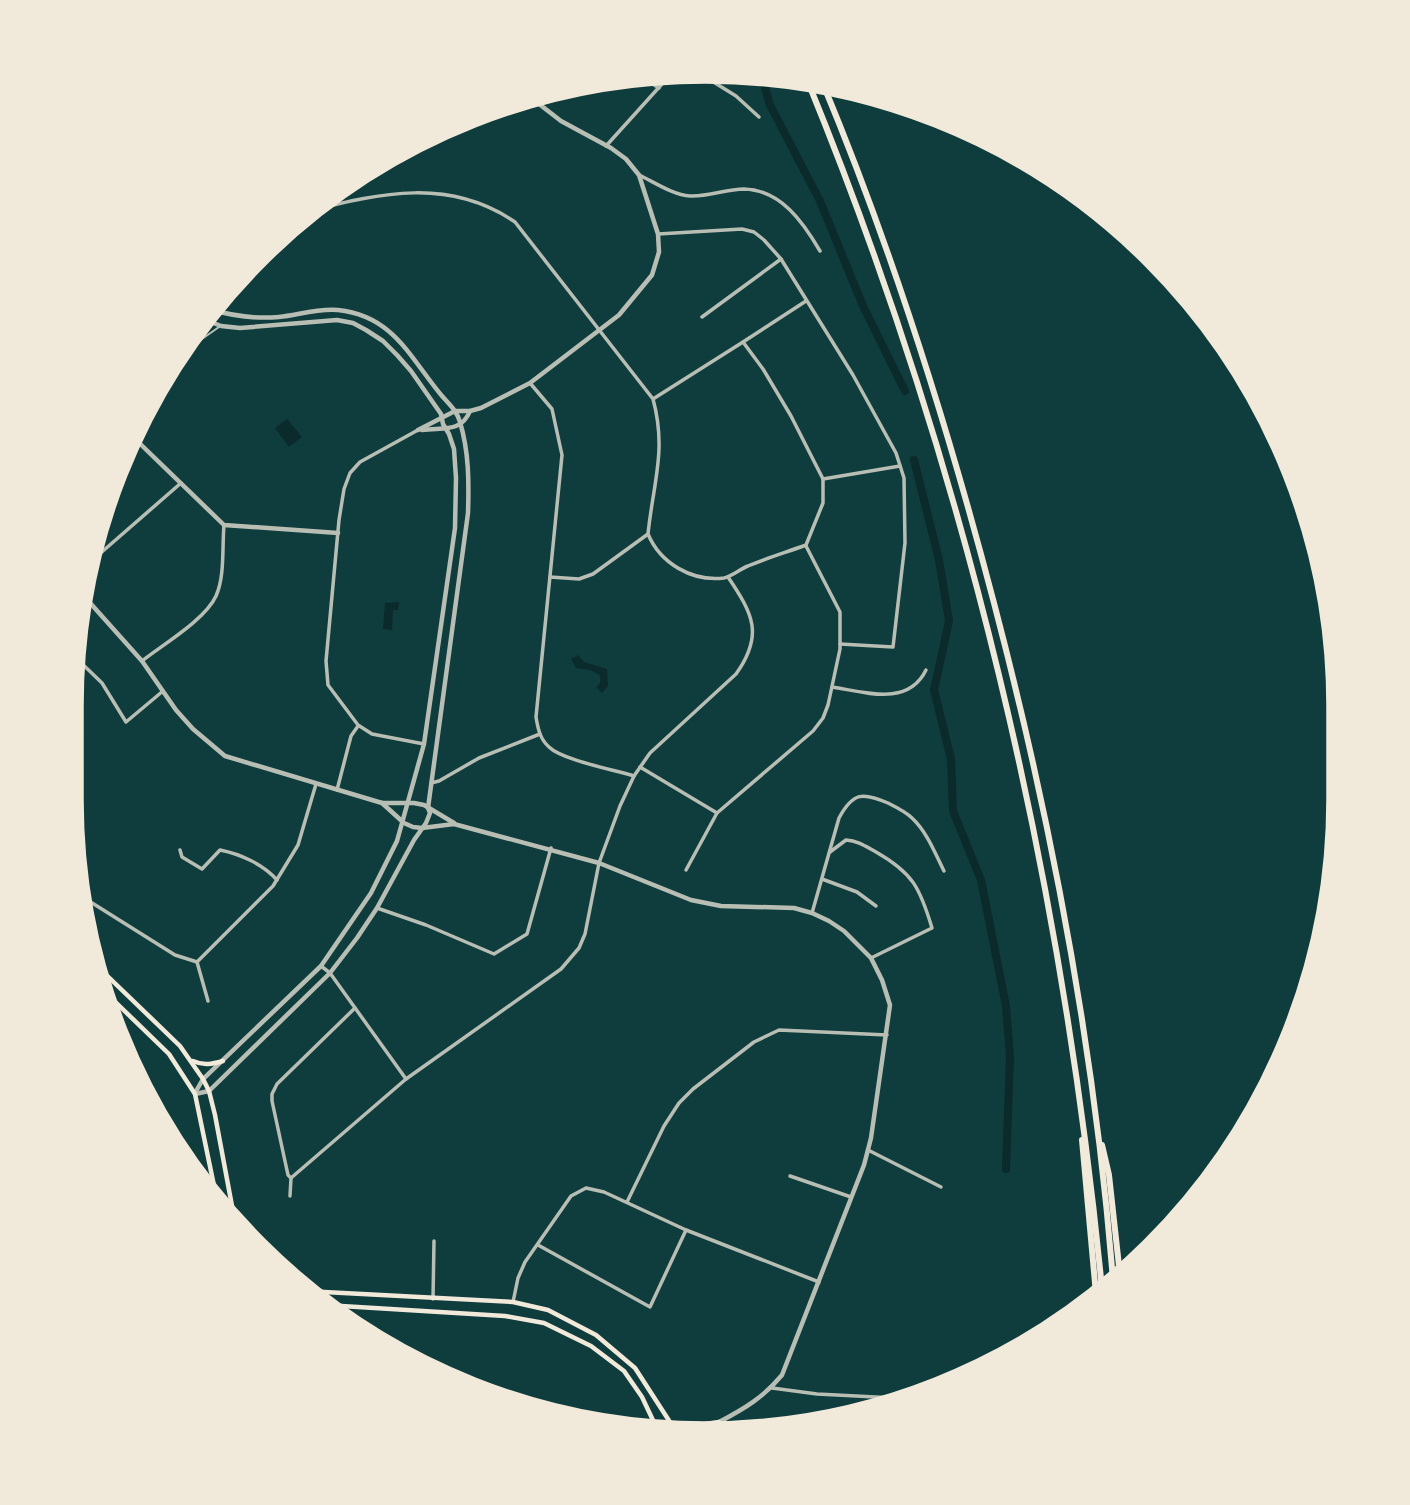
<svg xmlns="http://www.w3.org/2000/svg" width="1410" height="1505" font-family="'Golos Text',sans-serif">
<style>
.water{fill:#0a2a2b}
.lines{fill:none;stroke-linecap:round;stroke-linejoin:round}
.canal{stroke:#0a2a2b;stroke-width:8}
.service{stroke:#b8beb3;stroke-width:2}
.minor{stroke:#b8beb3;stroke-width:3.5}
.tertiary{stroke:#b8beb3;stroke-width:4.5}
.secondary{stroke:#f1e9da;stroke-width:4.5}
.motorway{stroke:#f1e9da;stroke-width:6}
.rim{fill:none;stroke:#f1e9da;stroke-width:3.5}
</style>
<rect width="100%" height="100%" fill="#0f3d3e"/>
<!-- water -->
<g class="water">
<polygon points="287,419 302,437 289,447 275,428"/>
<polygon points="399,602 398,610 393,610 392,630 383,629 385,603"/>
<polygon points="577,654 584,662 607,669 608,686 602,693 596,687 600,683 600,675 590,670 576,668 571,659 577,656"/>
</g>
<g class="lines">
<!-- canal -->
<g class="canal">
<polyline points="761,74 770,105 820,201 863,306 905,391"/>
<polyline points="914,460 939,560 949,621 934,690 951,759 953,811 981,880 1006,1006 1010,1057 1006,1169"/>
</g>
<!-- service -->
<polyline class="service" points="186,342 192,346 219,327"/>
<!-- minor -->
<g class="minor">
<polyline points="699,73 736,96 759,117"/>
<polyline points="639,75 659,88"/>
<polyline points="606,146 671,74"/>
<path d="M639,175C654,182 673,195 690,196C708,197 726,189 744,189C781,190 803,222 820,251"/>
<path d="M309,211C381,193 449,177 515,222L653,399C667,450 653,484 648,534C660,563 692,582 724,578C733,576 740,569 748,566C767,558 787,552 806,545L823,503V479L791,416L763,369L743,342L653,399"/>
<polyline points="658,234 742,229 754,232 764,240 781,259 853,375 896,453 904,478 905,543 893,647 840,644"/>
<polyline points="702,317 781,259"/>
<polyline points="743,342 806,301"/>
<path d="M530,383L552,409L562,455L536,717C538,729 540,739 549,747C562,760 615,770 634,776"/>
<polyline points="418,430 360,462 350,473 344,489 339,520 326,661 328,685 358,725 372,734 424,744"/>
<polyline points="823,479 900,466"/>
<polyline points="88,564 181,483"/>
<polyline points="550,577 579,579 593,574 648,534"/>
<polyline points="73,655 102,683 126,722 163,691"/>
<path d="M142,661C162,645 205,620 216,596C225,576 222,547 224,525"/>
<path d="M832,687C865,692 908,707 926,670"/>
<polyline points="640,767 717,813 813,731 823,718 828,705 840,649 840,612 806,546"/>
<polyline points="431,783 439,781 479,758 540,734"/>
<polyline points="337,790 351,736 358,726"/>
<path d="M180,850L182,857L202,869L220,850C240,854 263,864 277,880"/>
<path d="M830,852L846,840C858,841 865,846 876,852C913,873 920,888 932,928L871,958"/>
<polyline points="686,870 717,813"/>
<polyline points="822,879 857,892 876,906"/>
<polyline points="81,896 175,955 197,962 273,886 298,845 316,784"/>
<polyline points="377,908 426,925 494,954 527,934 551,848"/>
<path d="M812,913L839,818C853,792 863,792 888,803C896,807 906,812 912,818C927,832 935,853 944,871"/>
<polyline points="197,962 208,1001"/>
<polyline points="321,966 330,973 406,1079"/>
<path d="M355,1008L277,1084L272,1094V1101L288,1175L291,1178L406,1079L561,969L579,948L585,934L599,863L620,806L634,776L650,753L736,674C764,635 753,614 728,577"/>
<polyline points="868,1150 941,1187"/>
<polyline points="790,1176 851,1197"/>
<polyline points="290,1196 291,1178"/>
<polyline points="627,1202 664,1126 679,1103 693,1089 754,1042 779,1030 887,1035"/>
<polyline points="538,1245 650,1307 686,1230"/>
<polyline points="433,1299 434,1241"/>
<polyline points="513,1302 518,1278 525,1262 571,1196 586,1188 604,1192 686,1230 819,1282"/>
<polyline points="987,1366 1050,1326"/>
<polyline points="772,1388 817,1394 915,1399"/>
</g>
<!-- tertiary -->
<g class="tertiary">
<polyline points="418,430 455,411 470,411 481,408 530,383 619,315 652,275 659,252 658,234 639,175 626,159 611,148 561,121 530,97"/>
<path d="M422,430C443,427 461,433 470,411"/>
<polyline points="131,435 224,525 338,533"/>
<polyline points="83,595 142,661 176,710 193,729 225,756 382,803 414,803 424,805 454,823"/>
<path d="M382,803L404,823L413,827L422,828L454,824L599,863L691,900L721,906L794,908L812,913L829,921L844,931L871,958L882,980L890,1005L871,1138L864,1165L782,1375C764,1397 744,1409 719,1422"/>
<polyline points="195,1093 203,1079 321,966 371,893 397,841 424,744 455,528 456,478 454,449 449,434 443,424 441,414 411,371 397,355 383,341 366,330 353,323 337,320 240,328 221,326 201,318"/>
<path d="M195,1094L209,1091L330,973L357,938L377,908L414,840L426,823L430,813L428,808L468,513C469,482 469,452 460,422C457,411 449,404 442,396C410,358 394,316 338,310C318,308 298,315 279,317C255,319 232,316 210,309"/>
</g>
<!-- secondary -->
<g class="secondary">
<polyline points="97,966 180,1046 203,1079 209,1091 215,1115 235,1222"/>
<polyline points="105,992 169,1054 195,1094 218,1205"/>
<path d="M193,1061C204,1066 212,1064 223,1061"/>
<polyline points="305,1291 513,1302 548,1310 596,1335 635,1368 677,1433"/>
<polyline points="325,1305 505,1316 544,1323 591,1346 624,1371 642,1397 659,1433"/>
<polyline points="699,1432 715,1424"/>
<polyline points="662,1433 670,1429 719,1422"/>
</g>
<!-- motorway -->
<g class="motorway">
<path d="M808,82C965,466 1062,876 1102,1289"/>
<path d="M823,84C893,252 948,427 994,603C1052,824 1095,1052 1113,1280"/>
<polyline points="1082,1140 1096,1294"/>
<polyline points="1102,1145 1109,1175 1120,1275"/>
</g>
</g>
<!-- crop -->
<path d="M0 0H1410V1505H0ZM705 82H705A623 623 0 0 1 1328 705V800A623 623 0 0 1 705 1423H705A623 623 0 0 1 82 800V705A623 623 0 0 1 705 82Z" fill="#f1e9da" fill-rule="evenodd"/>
<path class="rim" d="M705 82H705A623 623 0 0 1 1328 705V800A623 623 0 0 1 705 1423H705A623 623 0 0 1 82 800V705A623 623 0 0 1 705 82Z"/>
</svg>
